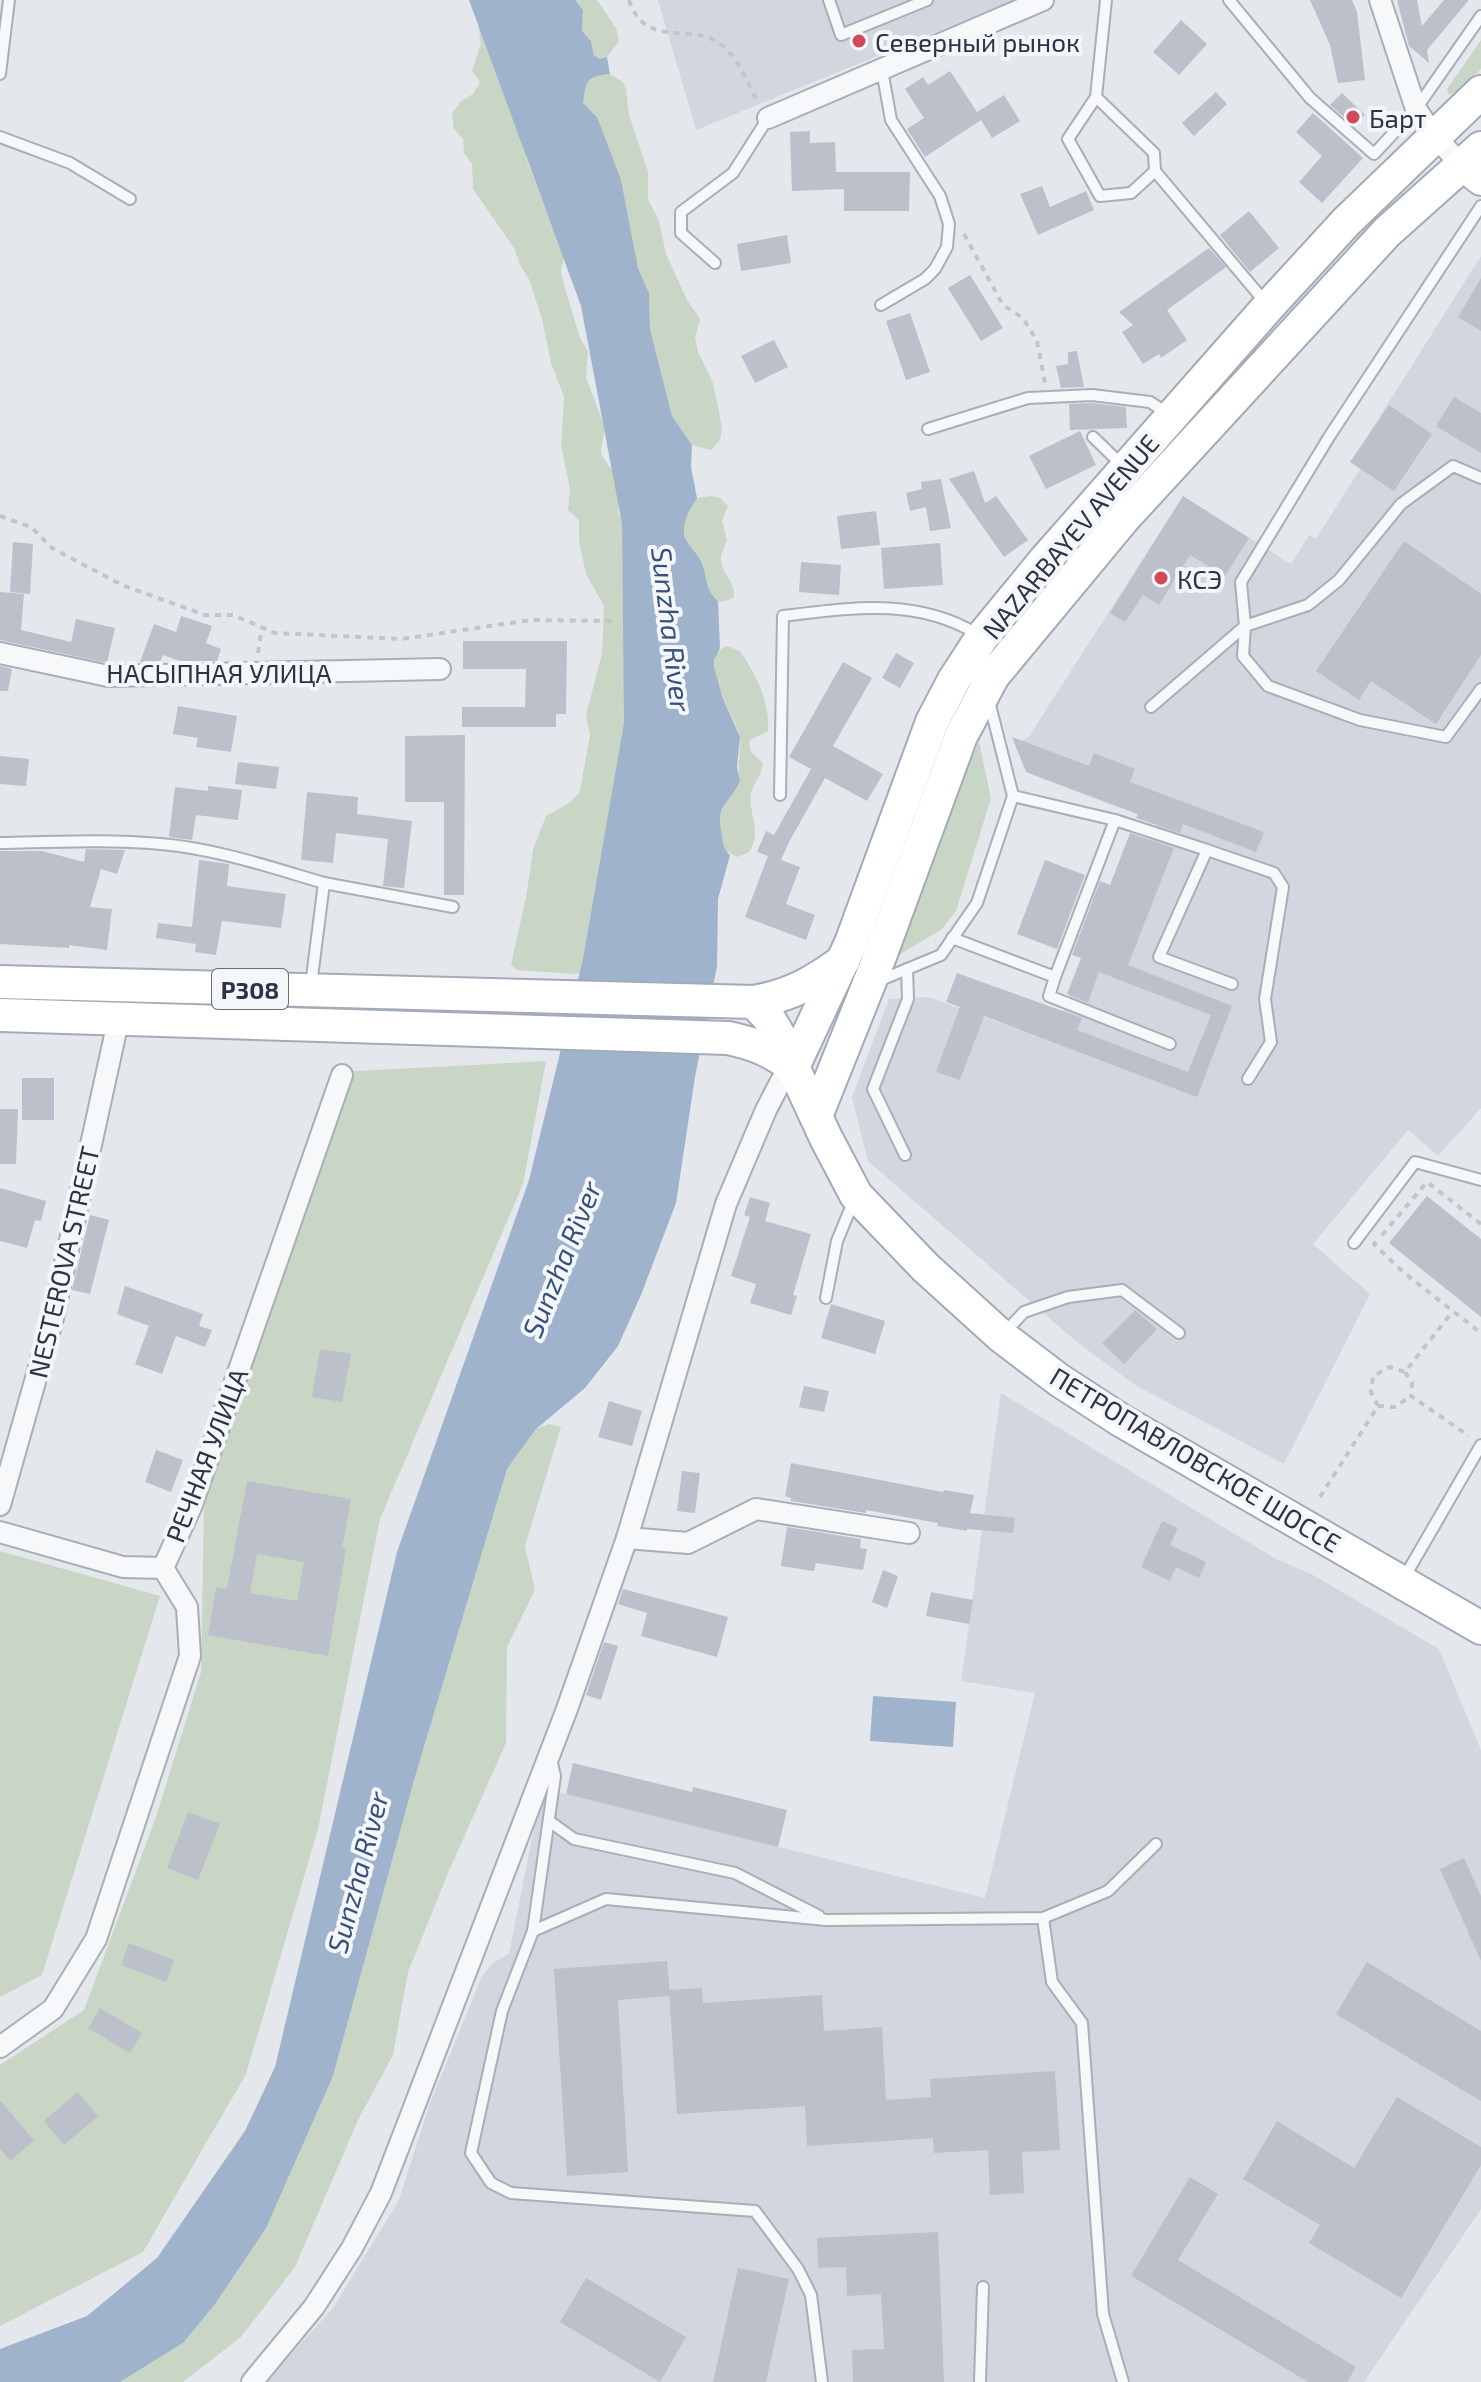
<svg xmlns="http://www.w3.org/2000/svg" width="1481" height="2382" font-family="'Exo 2',sans-serif">
<style>
.built{fill:#d2d6de}
.green{fill:#c9d6c5}
.water{fill:#9fb4cc}
.building{fill:#bbc0ca;fill-rule:evenodd}
.lines{fill:none;stroke-linecap:round;stroke-linejoin:round}
.lane-casing{stroke:#a9aeb7;stroke-width:14}
.street-casing{stroke:#a9aeb7;stroke-width:24}
.secondary-casing{stroke:#a9aeb7;stroke-width:34}
.primary-casing{stroke:#a3abb8;stroke-width:36}
.path{stroke:#c2c5cb;stroke-width:4;stroke-dasharray:6 6;stroke-linecap:butt}
.lane{stroke:#f7f8fa;stroke-width:10}
.street{stroke:#f7f8fa;stroke-width:20}
.secondary{stroke:#fff;stroke-width:30}
.primary{stroke:#fff;stroke-width:32}
.poi-dot{fill:#d1495b;stroke:#f4f6f9;stroke-width:3}
.labels{text-anchor:middle;dominant-baseline:central;stroke-width:8;stroke-linejoin:round;paint-order:stroke}
.shield{fill:#f4f6f9;stroke:#676e7b;stroke-width:2}
.shield-label{font-size:24px;font-weight:bold;fill:#2b3445}
.poi-label{font-size:26px;fill:#2b3445;stroke:#f4f6f9;text-anchor:start}
.street-label{font-size:26px;fill:#2b3445;stroke:#f4f6f9}
.water-label{font-size:28px;font-style:italic;fill:#34527a;stroke:#f4f6f9}
</style>
<rect width="100%" height="100%" fill="#e4e7ec"/>
<!-- built -->
<g class="built">
<polygon points="658,0 1015,0 696,130"/>
<polygon points="1481,256 1481,1108 1438,1156 1408,1130 1313,1244 1370,1294 1284,1464 1135,1385 1077,1342 868,1161 852,1097 889,999 929,997 1050,1041 1070,995 1088,1002 1157,822 1033,775 1035,770 1015,743 1028,738 1183,496 1291,564 1309,535 1316,539 1360,469 1351,462"/>
<polygon points="1001,1393 1276,1559 1313,1575 1439,1649 1481,1750 1481,2209 1364,2382 266,2382 333,2308 399,2200 429,2106 482,1976 494,1962 509,1954 542,1788 985,1898 1035,1693 961,1681"/>
</g>
<!-- green -->
<g class="green">
<polygon points="575,0 597,0 616,28 619,41 607,57 600,59 594,55 591,41 582,31 583,10"/>
<polygon points="477,16 530,145 526,158 564,258 561,271 564,285 580,338 588,351 586,377 605,428 601,449 602,456 614,473 619,492 618,513 629,529 639,681 584,972 574,974 517,970 511,965 526,897 533,850 546,816 571,802 580,791 590,735 586,715 602,654 604,606 586,574 579,541 579,520 568,510 570,489 561,445 564,397 551,363 542,319 529,279 521,267 514,248 473,189 472,164 464,153 463,139 454,129 452,114 460,102 473,94 480,82 472,71 481,44"/>
<polygon points="1481,40 1481,69 1460,90 1449,95 1447,89"/>
<path d="M610,74L623,82L626,89L629,115L648,172V199L659,221L666,254L687,300L700,319L695,338L698,352L713,383L722,427L720,440L711,450L692,445L672,416L650,329L649,293L638,268L597,117L583,103C587,79 586,77 610,74Z"/>
<path d="M711,496L720,498L728,506L722,521L727,540C725,547 721,553 721,559C721,574 735,579 734,597C704,615 708,574 701,560C696,551 684,542 684,533C683,520 690,508 697,498Z"/>
<path d="M727,646L740,651C756,675 770,701 768,731L750,740C748,754 754,754 763,763C762,775 753,783 751,794C748,814 763,831 749,852L737,857L725,850C713,819 722,807 740,781C736,764 743,747 738,731C732,710 695,658 727,646Z"/>
<polygon points="979,742 991,798 956,911 942,929 899,955 968,765"/>
<polygon points="546,1061 523,1184 380,1519 318,1829 246,2074 143,2252 0,2326 0,2065 84,2010 156,1817 201,1672 204,1502 338,1072"/>
<polygon points="549,1424 561,1427 525,1546 535,1590 507,1647 506,1743 448,1873 408,1972 393,2055 359,2118 295,2267 241,2337 183,2382 120,2382 183,2343 333,2076 415,1777 507,1469 536,1429"/>
<polygon points="0,1551 160,1596 42,1975 0,1997"/>
</g>
<!-- water -->
<g class="water">
<path d="M469,0H575L583,10L582,31L591,41L594,55L600,59L607,57L610,74C586,77 587,79 583,103L597,117L621,180L638,268L649,293L650,329L672,416L692,445L691,467L697,498C690,509 683,520 684,534C685,543 697,552 701,561C708,576 704,590 718,601L720,648L714,660V667L722,696L740,737L737,767L740,781C728,807 715,803 722,837C723,845 724,849 730,855L718,899L717,966L695,1077L676,1203L641,1295L618,1346L585,1388L536,1429L507,1469L415,1777L333,2076L266,2228L215,2304L183,2343L120,2382H0V2349L87,2316L157,2258L245,2131L275,2067L397,1552L529,1180L583,959L624,723L622,524L581,306Z"/>
<polygon points="873,1696 956,1702 953,1747 870,1741"/>
</g>
<!-- building -->
<g class="building">
<polygon points="1310,0 1352,0 1357,12 1365,80 1338,83 1330,45"/>
<polygon points="1397,0 1417,0 1422,26 1444,0 1469,0 1427,50 1429,63 1409,46"/>
<polygon points="1181,20 1207,44 1179,75 1153,52"/>
<polygon points="950,71 977,112 1004,95 1020,121 992,138 981,120 925,157 907,129 924,118 905,89 923,77 928,85"/>
<polygon points="1216,92 1227,104 1194,136 1182,123"/>
<polygon points="1342,93 1365,115 1354,126 1330,105"/>
<polygon points="1313,113 1363,158 1322,203 1299,182 1322,156 1296,132"/>
<polygon points="810,131 810,143 835,142 836,172 910,172 909,211 844,211 844,189 792,191 790,132"/>
<polygon points="1042,186 1050,207 1086,191 1094,210 1038,235 1020,194"/>
<polygon points="1249,211 1279,248 1250,272 1220,235"/>
<polygon points="787,235 791,263 741,271 737,244"/>
<polygon points="1209,248 1226,267 1167,310 1187,340 1161,358 1159,354 1143,364 1122,332 1133,325 1119,312"/>
<polygon points="970,275 1003,328 981,341 948,288"/>
<polygon points="1481,278 1481,331 1458,317"/>
<polygon points="910,313 930,372 906,380 886,321"/>
<polygon points="774,340 788,367 755,383 741,356"/>
<polygon points="1077,351 1084,387 1061,388 1056,366 1068,364 1068,352"/>
<polygon points="1454,397 1481,413 1481,453 1436,426"/>
<polygon points="1092,403 1126,407 1127,428 1070,430 1069,404"/>
<polygon points="1389,405 1432,434 1394,491 1350,462"/>
<polygon points="1080,431 1096,465 1046,489 1029,456"/>
<polygon points="974,471 985,503 996,496 1028,540 1004,557 949,479"/>
<polygon points="941,479 951,528 930,531 926,507 910,511 906,493 922,489 921,482"/>
<polygon points="1183,496 1249,538 1225,576 1190,555 1159,605 1143,595 1125,622 1110,613"/>
<polygon points="876,511 880,545 841,549 837,516"/>
<polygon points="1404,541 1481,594 1481,655 1436,724 1371,681 1359,700 1316,671"/>
<polygon points="13,542 33,544 30,594 10,592"/>
<polygon points="940,543 943,585 884,589 881,548"/>
<polygon points="801,562 841,565 839,595 799,592"/>
<polygon points="0,592 24,594 21,630 71,642 76,619 115,628 107,663 0,640"/>
<polygon points="181,616 212,626 206,643 221,649 217,661 180,661 163,655 160,662 140,662 154,624 176,632"/>
<polygon points="463,641 567,641 566,714 556,714 556,727 462,727 462,707 525,707 526,669 463,669"/>
<polygon points="896,653 914,663 900,688 882,678"/>
<polygon points="843,662 872,678 833,746 883,774 867,801 825,778 789,842 781,860 800,867 786,904 815,915 806,940 745,917 768,856 757,852 766,831 774,835 811,769 789,757"/>
<polygon points="0,666 12,669 8,691 0,691"/>
<polygon points="178,706 237,716 231,752 196,747 198,738 173,734"/>
<polygon points="465,735 464,895 444,895 444,802 405,802 405,736"/>
<polygon points="1012,737 1089,766 1094,753 1135,769 1130,782 1264,832 1256,852 1183,824 1180,833 1136,818 1138,814 1026,772"/>
<polygon points="0,756 29,759 26,786 0,784"/>
<polygon points="238,762 279,767 276,789 235,784"/>
<polygon points="208,786 242,790 238,820 196,815 192,840 169,837 175,787 208,791"/>
<polygon points="307,792 358,797 357,814 412,821 404,888 383,886 388,839 336,833 333,863 301,860"/>
<polygon points="1130,833 1174,848 1128,965 1232,1006 1197,1097 984,1016 960,1080 936,1072 960,1007 946,1002 957,973 1082,1018 1077,1030 1188,1072 1211,1015 1099,972 1088,1003 1067,994 1081,958 1072,955 1100,881 1110,885"/>
<polygon points="86,849 125,850 117,874 101,869 90,907 112,909 107,950 69,945 69,948 0,944 0,851 42,851 84,862"/>
<polygon points="199,860 229,864 227,886 286,894 281,928 222,921 216,955 195,952 196,944 156,938 158,923 192,927"/>
<polygon points="1045,860 1085,875 1057,949 1017,934"/>
<rect x="22" y="1078" width="32" height="42"/>
<polygon points="0,1109 18,1109 16,1164 0,1164"/>
<polygon points="0,1188 46,1201 41,1221 35,1220 27,1248 0,1241"/>
<polygon points="1427,1196 1481,1239 1481,1317 1389,1243"/>
<polygon points="750,1197 770,1203 765,1221 811,1234 793,1295 797,1296 791,1315 750,1303 756,1284 731,1276 750,1217 744,1215"/>
<polygon points="90,1215 109,1220 90,1294 72,1290"/>
<polygon points="125,1286 203,1314 199,1326 212,1330 205,1347 176,1336 162,1374 135,1364 149,1326 117,1314"/>
<polygon points="831,1304 885,1321 875,1354 821,1338"/>
<polygon points="1135,1310 1157,1329 1124,1364 1102,1343"/>
<polygon points="320,1349 351,1354 342,1402 312,1397"/>
<polygon points="804,1386 829,1391 824,1412 799,1407"/>
<polygon points="609,1401 642,1411 632,1446 598,1437"/>
<polygon points="156,1450 183,1460 171,1492 145,1482"/>
<polygon points="791,1463 943,1492 944,1490 974,1495 970,1513 1015,1518 1013,1533 967,1529 967,1531 937,1526 938,1523 866,1510 866,1513 791,1501 791,1498 785,1496"/>
<polygon points="682,1471 700,1473 695,1513 677,1511"/>
<path d="M247,1481L351,1499L342,1548L346,1549L328,1656L208,1635L216,1587L227,1589ZM257,1554L304,1562L297,1601L250,1593Z"/>
<polygon points="1162,1521 1178,1528 1170,1545 1206,1562 1199,1578 1176,1567 1170,1581 1141,1567"/>
<polygon points="787,1527 861,1539 860,1548 867,1549 863,1570 816,1563 814,1571 781,1566"/>
<polygon points="883,1570 898,1576 887,1608 872,1602"/>
<polygon points="623,1589 728,1617 717,1657 641,1636 647,1613 618,1604"/>
<polygon points="931,1592 973,1600 969,1624 926,1616"/>
<polygon points="604,1642 618,1646 601,1700 586,1695"/>
<polygon points="573,1763 692,1792 693,1787 787,1810 778,1847 566,1794"/>
<polygon points="188,1812 220,1824 198,1880 167,1868"/>
<polygon points="1464,1858 1481,1896 1481,1961 1440,1869"/>
<polygon points="129,1943 174,1960 166,1982 121,1965"/>
<polygon points="667,1961 670,1996 618,2000 628,2172 567,2176 554,1969"/>
<polygon points="1367,1962 1481,2031 1481,2101 1336,2014"/>
<polygon points="702,1988 703,2003 822,1995 824,2031 882,2027 886,2100 931,2097 930,2079 1055,2071 1060,2150 1022,2152 1024,2193 990,2195 988,2150 934,2153 933,2138 807,2146 805,2106 677,2114 669,1990"/>
<polygon points="100,2008 142,2033 130,2053 88,2028"/>
<polygon points="78,2092 98,2116 64,2145 44,2121"/>
<polygon points="1397,2097 1481,2147 1481,2165 1401,2298 1309,2243 1320,2225 1243,2179 1277,2121 1354,2168"/>
<polygon points="0,2100 34,2141 10,2161 0,2149"/>
<polygon points="1190,2177 1218,2194 1178,2260 1356,2367 1347,2382 1308,2382 1131,2276"/>
<polygon points="938,2232 944,2382 853,2382 852,2350 884,2349 881,2294 847,2296 846,2267 818,2268 817,2238"/>
<polygon points="738,2268 789,2279 766,2382 713,2382"/>
<polygon points="586,2278 686,2337 660,2382 560,2322"/>
</g>
<g class="lines">
<!-- lane casing -->
<g class="lane-casing">
<g id="lane">
<polyline points="829,0 841,35 927,0"/>
<polyline points="1106,0 1096,97 1068,139 1100,196 1131,193 1155,171 1265,302"/>
<polyline points="1229,0 1310,98 1374,154 1416,109 1481,16"/>
<polyline points="0,74 9,0"/>
<polyline points="1096,97 1154,153 1155,171"/>
<polyline points="0,137 70,163 130,199"/>
<polyline points="715,263 681,233 681,212 733,173 768,118"/>
<polyline points="881,305 925,279 935,269 947,247 949,224 940,196 891,120 882,70"/>
<polyline points="928,429 1028,398 1092,395 1150,402 1167,413"/>
<polyline points="1093,437 1124,467"/>
<polyline points="1481,478 1453,466 1401,504 1339,580 1308,605 1245,626 1243,656 1268,686 1360,720 1446,737 1481,689"/>
<polyline points="1151,707 1245,626 1241,582 1329,437 1481,206"/>
<path d="M780,795L783,616C851,608 916,597 977,634"/>
<polyline points="1013,796 1115,820"/>
<path d="M0,843C54,842 107,839 161,844C217,849 270,867 324,883"/>
<polyline points="1207,850 1274,873 1283,887 1265,999 1271,1042 1248,1079"/>
<polyline points="952,938 1055,977 1049,996 1170,1044"/>
<polyline points="1055,977 1115,820 1207,850 1159,957 1232,984"/>
<polyline points="876,982 941,955 977,903 1013,796 989,701"/>
<polyline points="311,985 324,883 453,907"/>
<polyline points="905,1155 873,1089 908,999 907,969"/>
<polyline points="1354,1243 1415,1162 1481,1180"/>
<polyline points="826,1298 837,1241 854,1200"/>
<polyline points="1005,1332 1024,1312 1068,1297 1122,1290 1179,1333"/>
<polyline points="1404,1578 1481,1445"/>
<polyline points="549,1821 574,1839 735,1873 819,1916"/>
<polyline points="1043,1918 1052,1982 1082,2023 1103,2314 1123,2382"/>
<polyline points="533,1931 555,1776 551,1759"/>
<polyline points="822,2382 811,2295 798,2269 755,2211 511,2193 491,2183 471,2153 502,2011 533,1931 606,1899 826,1920 1043,1918 1108,1891 1156,1844"/>
<polyline points="980,2382 983,2287"/>
</g>
</g>
<!-- street casing -->
<g class="street-casing">
<g id="street">
<polyline points="1380,0 1416,109 1435,137 1462,165"/>
<polyline points="768,118 1043,0"/>
<polyline points="0,653 108,676 440,669"/>
<polyline points="0,1505 53,1318 119,1017"/>
<polyline points="0,1532 123,1567 163,1568"/>
<polyline points="627,1538 688,1543 756,1509 909,1533"/>
<polyline points="0,2047 53,2009 96,1939 190,1656 187,1607 163,1568 191,1507 342,1075"/>
<polyline points="252,2382 314,2307 352,2248 381,2193 567,1709 627,1538 726,1204 766,1110 781,1081 793,1067"/>
</g>
</g>
<!-- secondary casing -->
<g class="secondary-casing">
<polyline id="secondary" points="1462,165 1481,180"/>
</g>
<!-- primary casing -->
<g class="primary-casing">
<g id="primary">
<polyline points="0,982 754,1002 768,1017 787,1049 793,1067 826,1138 856,1195 926,1268 1001,1336 1059,1380 1122,1421 1481,1628"/>
<path d="M754,1002C791,995 813,983 843,961"/>
<path d="M0,1015L728,1038C753,1043 772,1051 793,1067"/>
<polyline points="793,1067 851,943 932,722 954,680 982,637 1046,559 1268,307 1346,222 1481,92"/>
<polyline points="816,1116 882,951 961,736 993,676 1124,518 1387,232 1481,148"/>
</g>
</g>
<!-- path -->
<g class="path">
<path d="M629,0C646,52 693,19 724,47C738,59 748,84 757,100"/>
<polyline points="964,234 1003,305 1023,318 1037,341 1045,383"/>
<polyline points="0,516 31,527 52,548 122,585 205,615 233,615 275,633 402,639 531,620 616,621"/>
<polyline points="258,653 262,627"/>
<polyline points="1382,1235 1427,1182 1481,1224"/>
<polyline points="1376,1242 1374,1244 1403,1272 1481,1333"/>
<polyline points="1405,1372 1412,1383 1411,1396 1469,1436"/>
<polyline points="1378,1406 1395,1407 1411,1396"/>
<polyline points="1320,1497 1378,1406 1371,1392 1373,1376 1390,1367 1405,1372 1453,1311"/>
</g>
<!-- lane -->
<use href="#lane" class="lane"/>
<!-- street -->
<use href="#street" class="street"/>
<!-- secondary -->
<use href="#secondary" class="secondary"/>
<!-- primary -->
<use href="#primary" class="primary"/>
</g>
<!-- markers -->
<g class="poi-dot">
<circle cx="859" cy="41" r="8"/>
<circle cx="1353" cy="117" r="8"/>
<circle cx="1161" cy="578" r="8"/>
</g>
<g class="labels">
<!-- shield labels -->
<rect class="shield" x="212" y="969" width="76" height="40" rx="6"/>
<g class="shield-label">
<text x="250" y="989">P308</text>
</g>
<!-- poi labels -->
<g class="poi-label">
<text x="875" y="41">Северный рынок</text>
<text x="1369" y="117">Барт</text>
<text x="1177" y="578">КСЭ</text>
</g>
<!-- street labels -->
<g class="street-label">
<text transform="translate(1070 536) rotate(-50)">NAZARBAYEV AVENUE</text>
<text x="219" y="672">НАСЫПНАЯ УЛИЦА</text>
<text transform="translate(63 1262) rotate(-77)">NESTEROVA STREET</text>
<text transform="translate(206 1455) rotate(-69)">РЕЧНАЯ УЛИЦА</text>
<text transform="translate(1196 1459) rotate(31)">ПЕТРОПАВЛОВСКОЕ ШОССЕ</text>
</g>
<!-- water labels -->
<g class="water-label">
<text transform="translate(672 629) rotate(83)">Sunzha River</text>
<text transform="translate(561 1259) rotate(-68)">Sunzha River</text>
<text transform="translate(357 1872) rotate(-75)">Sunzha River</text>
</g>
</g>
</svg>
